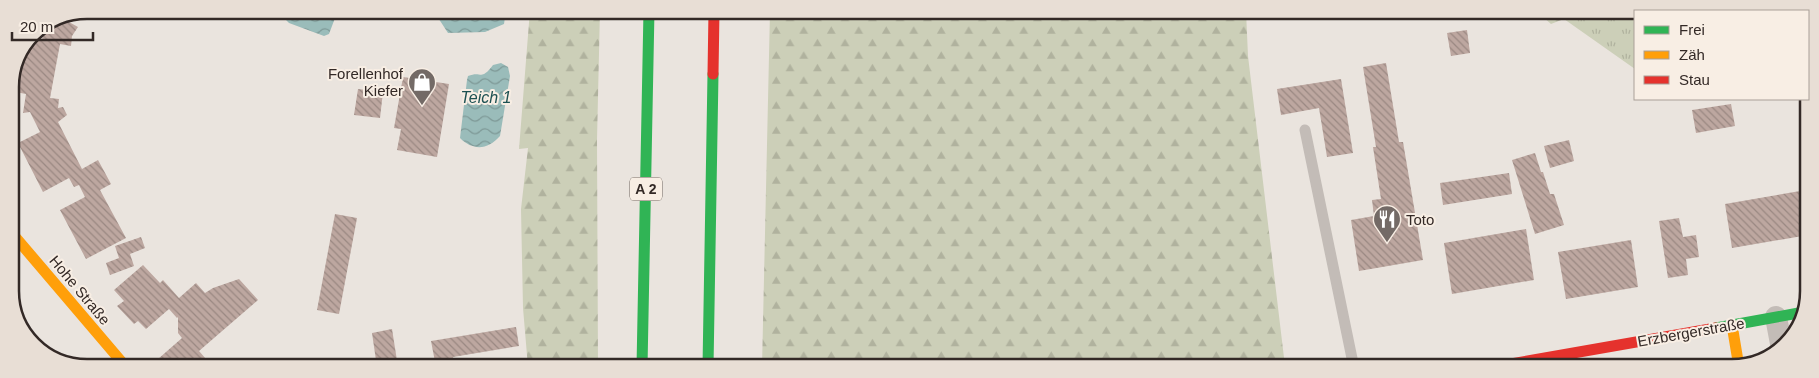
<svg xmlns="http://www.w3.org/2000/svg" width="1819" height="378" font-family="Arial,sans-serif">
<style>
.grass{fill:url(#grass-tufts)}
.forest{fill:url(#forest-firs)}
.water{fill:url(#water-waves)}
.building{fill:url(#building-back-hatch)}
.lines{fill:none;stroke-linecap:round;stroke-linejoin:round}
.lane{stroke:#c3bcb7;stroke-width:11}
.street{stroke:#c3bcb7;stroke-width:22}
.fast{stroke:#30b455;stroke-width:11}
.slow{stroke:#ff9f0a;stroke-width:11}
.jam{stroke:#e5322d;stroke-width:11}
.labels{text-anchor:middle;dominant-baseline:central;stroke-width:4;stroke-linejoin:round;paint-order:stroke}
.shield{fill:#f8eee4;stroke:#6e645f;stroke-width:1}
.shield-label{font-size:14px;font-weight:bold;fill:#332926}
.poi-label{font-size:15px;fill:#332926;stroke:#f8eee4;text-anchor:end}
.street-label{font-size:15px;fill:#332926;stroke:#f8eee4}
.water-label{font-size:16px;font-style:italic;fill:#1d5152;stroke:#f8eee4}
.rim{fill:none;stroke:#332926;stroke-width:2.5}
</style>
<defs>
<pattern id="grass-tufts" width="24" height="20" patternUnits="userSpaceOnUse" patternTransform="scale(1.25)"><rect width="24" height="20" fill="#cccfb8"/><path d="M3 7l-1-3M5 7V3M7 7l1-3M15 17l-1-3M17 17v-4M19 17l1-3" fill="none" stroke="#b0b29e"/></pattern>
<pattern id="forest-firs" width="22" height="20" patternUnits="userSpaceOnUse" patternTransform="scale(1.25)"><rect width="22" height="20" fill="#cccfb8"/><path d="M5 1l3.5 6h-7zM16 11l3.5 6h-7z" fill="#b0b29e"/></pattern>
<pattern id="water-waves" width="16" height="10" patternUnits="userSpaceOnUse" patternTransform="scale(1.25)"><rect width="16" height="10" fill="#9abcba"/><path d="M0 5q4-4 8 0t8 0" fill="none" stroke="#7e9997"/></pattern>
<pattern id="building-back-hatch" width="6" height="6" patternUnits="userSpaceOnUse" patternTransform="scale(1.25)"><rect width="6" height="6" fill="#bda7a0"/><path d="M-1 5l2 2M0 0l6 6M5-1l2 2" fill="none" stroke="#9a8882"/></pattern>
</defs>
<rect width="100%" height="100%" fill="#eae4de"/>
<!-- grass -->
<polygon class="grass" points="1584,11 1635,11 1635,69 1564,19"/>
<!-- forest -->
<g class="forest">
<polygon points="530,10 600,10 597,140 598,367 528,367 523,308 521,209 528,148 519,149"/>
<polygon points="770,11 1246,11 1248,56 1285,366 1276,367 762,367"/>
<polygon points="1536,11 1584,11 1551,24"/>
</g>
<!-- water -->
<g class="water">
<polygon points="285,10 338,10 329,34 324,36 289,23 285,19"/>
<polygon points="433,10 506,10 504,24 485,32 448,33"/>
<path d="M501,63L508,67L510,76L500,136C488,150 473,151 460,138L467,80L468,76C482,70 480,82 493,65Z"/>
</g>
<!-- building -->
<g class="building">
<polygon points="72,16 69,22 78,27 72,36 71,46 60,44 50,98 59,99 58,108 63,107 67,115 58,122 82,169 98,160 104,171 111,184 100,190 126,238 86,259 60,210 85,197 79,185 74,187 69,178 43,192 18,143 40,132 30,112 23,113 26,94 10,91 10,82 30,39 42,41 44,27"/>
<polygon points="1467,30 1470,53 1451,56 1447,33"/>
<polygon points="1386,63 1399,142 1403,142 1423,260 1359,271 1351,220 1374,216 1372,200 1381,199 1373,147 1376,147 1363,67"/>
<polygon points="403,77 449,84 437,157 397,150 401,129 394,128"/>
<polygon points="1341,79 1353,153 1327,157 1319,108 1281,115 1277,89"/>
<polygon points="358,89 383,92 380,118 354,115"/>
<polygon points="1731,104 1735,126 1696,133 1692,110"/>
<polygon points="1569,140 1574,161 1550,168 1544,146"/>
<polygon points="1535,153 1541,172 1543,172 1550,194 1554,194 1564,225 1535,234 1512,160"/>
<polygon points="1509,173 1512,194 1443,205 1440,183"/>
<polygon points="1806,190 1808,201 1808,235 1732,248 1725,204"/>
<polygon points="335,214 357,218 339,314 317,310"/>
<polygon points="1679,218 1683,237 1696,235 1699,257 1686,259 1688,275 1668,278 1659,221"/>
<polygon points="1526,229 1534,280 1452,294 1444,243"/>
<polygon points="141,237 145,248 130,254 134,266 110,275 106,263 119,258 115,246"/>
<polygon points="1631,240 1638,287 1566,299 1558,252"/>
<polygon points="143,265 160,283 163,280 179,298 196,283 205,293 213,288 239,279 258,300 199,351 213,367 164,367 158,359 182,338 178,333 178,317 177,318 169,309 146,329 138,321 134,324 117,306 124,301 114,290"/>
<polygon points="516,327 519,346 453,357 455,367 436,367 431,341"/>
<polygon points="392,329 398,367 377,367 372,333"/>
</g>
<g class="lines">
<!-- lane -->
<polyline class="lane" points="1305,130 1354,368"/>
<!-- street -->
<polyline class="street" points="1776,317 1782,349"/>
<!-- fast -->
<g class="fast">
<polyline points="1716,328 1804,312"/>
<polyline points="642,367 649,10"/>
<polyline points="708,367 713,74"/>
</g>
<!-- slow -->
<g class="slow">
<polyline points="11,232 126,367"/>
<polyline points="1732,325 1739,367"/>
</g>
<!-- jam -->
<g class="jam">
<polyline points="713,74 714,11"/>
<polyline points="1488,368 1716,328"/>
</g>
</g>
<!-- icons -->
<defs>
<g id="shop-pin" transform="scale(1.4375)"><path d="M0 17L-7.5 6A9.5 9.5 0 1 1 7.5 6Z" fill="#736a66" stroke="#f8eee4"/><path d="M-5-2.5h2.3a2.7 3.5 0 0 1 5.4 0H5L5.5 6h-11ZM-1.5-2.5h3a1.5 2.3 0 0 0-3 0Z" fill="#fff"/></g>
<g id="restaurant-pin" transform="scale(1.4375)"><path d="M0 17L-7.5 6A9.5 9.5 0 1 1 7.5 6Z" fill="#736a66" stroke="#f8eee4"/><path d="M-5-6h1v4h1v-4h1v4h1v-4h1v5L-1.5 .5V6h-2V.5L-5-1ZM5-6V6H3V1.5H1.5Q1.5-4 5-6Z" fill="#fff"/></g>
</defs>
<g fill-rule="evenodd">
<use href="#shop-pin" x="422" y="82"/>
<use href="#restaurant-pin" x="1387" y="219"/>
</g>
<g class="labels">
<!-- shield labels -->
<rect class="shield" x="630" y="177.5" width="32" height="23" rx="4"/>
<g class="shield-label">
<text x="646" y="189">A 2</text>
</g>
<!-- poi labels -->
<g class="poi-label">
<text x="403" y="73">Forellenhof<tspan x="403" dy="17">Kiefer</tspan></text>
<text x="1406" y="219" text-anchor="start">Toto</text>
</g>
<!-- street labels -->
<g class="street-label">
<text transform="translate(80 290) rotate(50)">Hohe Straße</text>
<text transform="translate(1691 332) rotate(-10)">Erzbergerstraße</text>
</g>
<!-- water labels -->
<g class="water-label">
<text x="486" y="97">Teich 1</text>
</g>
</g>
<!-- crop -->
<path d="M0 0H1819V378H0ZM87 19H1732A68 68 0 0 1 1800 87V291A68 68 0 0 1 1732 359H87A68 68 0 0 1 19 291V87A68 68 0 0 1 87 19Z" fill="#e8ded5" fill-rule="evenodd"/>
<path class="rim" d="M87 19H1732A68 68 0 0 1 1800 87V291A68 68 0 0 1 1732 359H87A68 68 0 0 1 19 291V87A68 68 0 0 1 87 19Z"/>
<!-- legend -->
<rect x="1634" y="10" width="175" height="90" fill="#f8eee4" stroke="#a99f98"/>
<rect x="1644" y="26" width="25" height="8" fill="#30b455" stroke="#a99f98"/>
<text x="1679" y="35" font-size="15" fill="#332926">Frei</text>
<rect x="1644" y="51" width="25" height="8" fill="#ff9f0a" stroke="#a99f98"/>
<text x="1679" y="60" font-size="15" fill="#332926">Zäh</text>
<rect x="1644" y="76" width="25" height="8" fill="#e5322d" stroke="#a99f98"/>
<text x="1679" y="85" font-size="15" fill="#332926">Stau</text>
<!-- scale -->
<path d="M12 32v8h81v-8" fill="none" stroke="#332926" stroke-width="2.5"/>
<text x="20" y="32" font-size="15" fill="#332926" stroke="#f8eee4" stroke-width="4" paint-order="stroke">20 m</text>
</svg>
